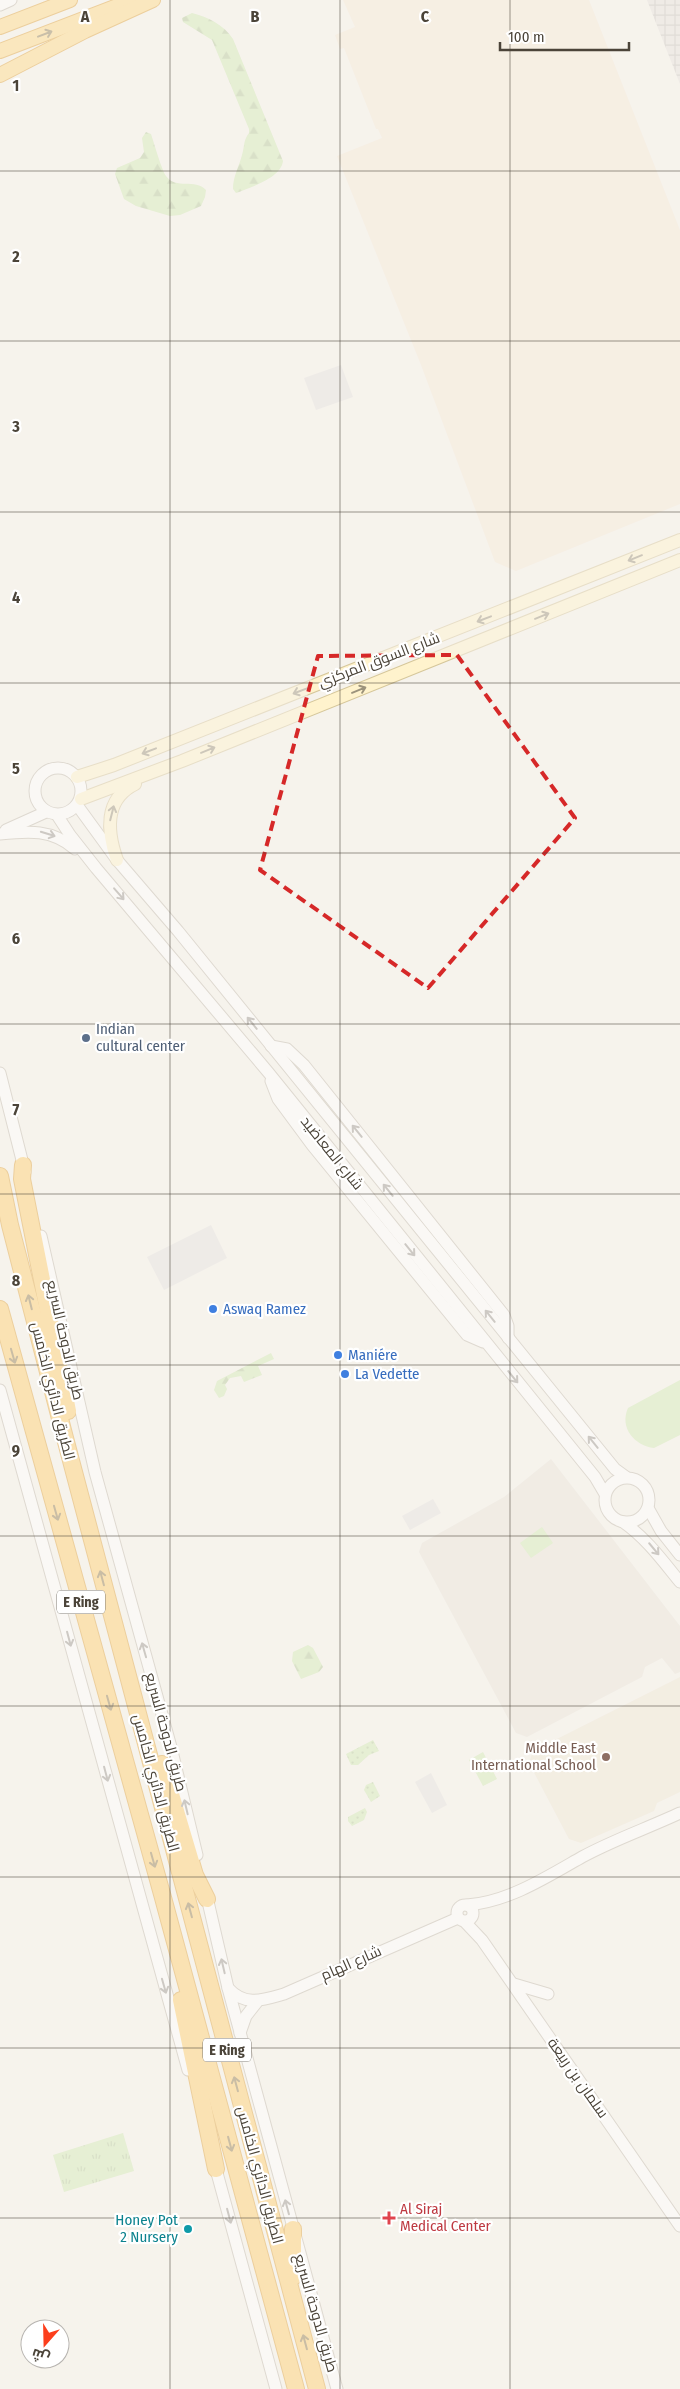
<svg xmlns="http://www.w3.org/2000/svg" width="680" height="2389" font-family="'Fira Sans Condensed',Cairo,sans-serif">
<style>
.residential{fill:#eae5da}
.commercial{fill:#f7ead8}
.industrial{fill:url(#industrial-grid)}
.education{fill:#efe8d6}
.grass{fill:#d2eab5}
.forest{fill:url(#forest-firs)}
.park{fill:url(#park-tufts)}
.garden{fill:url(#garden-dots)}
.parking{fill:#e5e3e0}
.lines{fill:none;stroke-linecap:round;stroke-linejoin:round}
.tertiary-casing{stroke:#c2bbae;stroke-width:13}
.secondary-casing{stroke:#d6c79b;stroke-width:14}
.trunk-casing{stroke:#e0a43c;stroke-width:16}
.motorway-casing{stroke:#e0a43c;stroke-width:18}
.tertiary{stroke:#fff;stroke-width:11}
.secondary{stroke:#fff3cd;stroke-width:12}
.trunk{stroke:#ffd985;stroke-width:14}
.motorway{stroke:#ffcf6e;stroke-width:16}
.oneway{stroke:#938057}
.oneway2{stroke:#9c937c}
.oneway3{stroke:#9c9892}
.oneway4{stroke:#937c4e}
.marked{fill:none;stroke:#d62828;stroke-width:4;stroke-dasharray:10 6;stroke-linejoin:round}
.grid{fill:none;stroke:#4b4439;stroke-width:1;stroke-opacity:0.55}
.service-dot{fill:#5c6f8a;stroke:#fff;stroke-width:2}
.shop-dot{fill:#3f7fe0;stroke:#fff;stroke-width:2}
.education-dot{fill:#8d6e63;stroke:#fff;stroke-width:2}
.health-dot{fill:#e0444e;stroke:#fff;stroke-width:2}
.culture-dot{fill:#0f9aa8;stroke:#fff;stroke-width:2}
.labels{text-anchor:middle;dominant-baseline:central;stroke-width:4.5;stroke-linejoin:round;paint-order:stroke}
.shield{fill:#fff;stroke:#817c74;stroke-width:1}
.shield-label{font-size:14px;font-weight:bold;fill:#4b4439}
.street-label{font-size:15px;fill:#4b4439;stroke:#fff}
.service-label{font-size:15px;fill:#4e5e75;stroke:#fff;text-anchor:start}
.shop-label{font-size:15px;fill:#366cbe;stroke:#fff;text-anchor:start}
.education-label{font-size:15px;fill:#785e54;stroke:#fff;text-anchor:end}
.health-label{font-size:15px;fill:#be3a42;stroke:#fff;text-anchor:start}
.culture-label{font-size:15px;fill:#0d838f;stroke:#fff;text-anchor:end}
.grid-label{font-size:16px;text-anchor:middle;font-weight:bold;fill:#4b4439;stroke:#fff;stroke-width:4.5;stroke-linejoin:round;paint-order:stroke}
</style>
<defs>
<pattern id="industrial-grid" width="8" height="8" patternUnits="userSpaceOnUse" patternTransform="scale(1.25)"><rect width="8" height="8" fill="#e6e2dd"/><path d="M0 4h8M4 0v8" fill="none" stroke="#c7c3be"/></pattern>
<pattern id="forest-firs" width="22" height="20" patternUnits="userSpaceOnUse" patternTransform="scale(1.25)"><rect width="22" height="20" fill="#d2eab5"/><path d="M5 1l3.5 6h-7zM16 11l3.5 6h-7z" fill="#b6ca9c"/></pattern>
<pattern id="park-tufts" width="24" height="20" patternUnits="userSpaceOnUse" patternTransform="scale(1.25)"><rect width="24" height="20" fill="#d2eab5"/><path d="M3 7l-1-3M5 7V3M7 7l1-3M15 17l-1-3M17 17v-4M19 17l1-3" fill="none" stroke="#b6ca9c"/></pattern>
<pattern id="garden-dots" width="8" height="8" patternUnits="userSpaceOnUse" patternTransform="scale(1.25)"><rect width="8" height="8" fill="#d2eab5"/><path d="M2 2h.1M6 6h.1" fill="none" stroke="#b6ca9c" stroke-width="1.8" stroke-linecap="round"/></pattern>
</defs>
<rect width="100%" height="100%" fill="#f6f3ec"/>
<!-- residential -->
<polygon class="residential" points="551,1459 680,1626 680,1672 675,1674 662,1658 645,1667 642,1677 527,1737 516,1733 419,1552 422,1543 504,1497"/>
<!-- commercial -->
<polygon class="commercial" points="343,0 589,0 680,230 680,504 516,571 495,562 421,365 337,156 382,138 378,129 376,129 344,48 340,49 335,35 355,27"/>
<!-- industrial -->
<polygon class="industrial" points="647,0 680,0 680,84"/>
<!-- education -->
<polygon class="education" points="680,1677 680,1792 657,1803 654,1811 581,1843 569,1839 529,1763 533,1751"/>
<!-- grass -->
<g class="grass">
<path d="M680,1380V1435L654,1448C635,1446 619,1428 628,1408Z"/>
<polygon points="542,1527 553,1543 531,1558 520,1543"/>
<polygon points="483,1752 497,1779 483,1786 469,1760"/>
</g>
<!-- forest -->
<g class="forest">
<path d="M192,13C208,17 224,25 233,39L283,161C281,178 251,187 236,193L233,189C233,176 239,167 242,155C245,145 243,141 249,133V129L212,40L183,22L182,18Z"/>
<path d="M146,132L151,134C154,143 162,171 166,176C176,190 195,178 206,190L205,197L201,206L180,215L170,216L136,206L124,199L115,174L117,168L140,158L144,152L142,138Z"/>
<polygon points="271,1353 274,1359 258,1366 262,1375 244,1382 241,1376 230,1378 225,1385 227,1389 224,1396 219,1398 214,1390 217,1381"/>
<polygon points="308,1645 313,1648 323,1667 319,1672 301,1679 292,1661 293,1652"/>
</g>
<!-- park -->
<polygon class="park" points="123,2133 134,2171 64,2192 53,2155"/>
<!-- garden -->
<g class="garden">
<polygon points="373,1740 379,1751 369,1755 358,1765 351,1765 346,1754"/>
<polygon points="373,1782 380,1796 371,1802 364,1790 366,1785"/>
<polygon points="365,1808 367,1812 364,1820 352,1826 348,1821 348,1817"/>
</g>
<!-- parking -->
<g class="parking">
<polygon points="341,365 353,397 316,410 304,378"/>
<polygon points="211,1225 227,1258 164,1290 147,1257"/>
<polygon points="433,1499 441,1513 410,1530 402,1516"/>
<polygon points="431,1773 447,1805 432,1813 415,1782"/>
</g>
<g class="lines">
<!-- tertiary casing -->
<g class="tertiary-casing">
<g id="tertiary">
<polyline points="0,5 11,0"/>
<circle cx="58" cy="791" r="23"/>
<polyline points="77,805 117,860 178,931 615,1469 626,1477"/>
<polyline points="57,815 70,835 96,868 268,1072 595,1477 605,1494"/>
<polyline points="6,830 46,812"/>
<path d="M0,834C29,831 52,829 75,849"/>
<polyline points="271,1046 287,1049 304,1065 504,1315 508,1326 508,1338"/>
<polyline points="0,1073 25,1172"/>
<polyline points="271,1081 278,1099 312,1145 467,1335 483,1342"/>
<polyline points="41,1236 95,1472 171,1747 197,1855"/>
<polyline points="0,1390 188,2070"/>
<circle cx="627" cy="1500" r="22"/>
<polyline points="648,1508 661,1531 680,1555"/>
<path d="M623,1522C646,1538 662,1560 680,1582"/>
<polyline points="206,1893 228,1988 337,2389"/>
<circle cx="465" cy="1913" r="8"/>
<path d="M467,1905C508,1902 547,1877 582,1857C613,1840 648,1828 680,1813"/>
<polyline points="465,1922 482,1940 680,2226"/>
<polyline points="514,1984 548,1994"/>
<path d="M228,1988C245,2007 263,2000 284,1994L458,1918"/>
<polyline points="240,2033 246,2016 257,2002"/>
<polyline points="214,2162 276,2389"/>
</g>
</g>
<!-- secondary casing -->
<g class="secondary-casing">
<g id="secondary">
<polyline points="77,777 114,765 680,540"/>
<polyline points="81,799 182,761 680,560"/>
<path d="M117,860C107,832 104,799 135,784"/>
</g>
</g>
<!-- trunk casing -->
<g class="trunk-casing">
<g id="trunk">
<polyline points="0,27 70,0"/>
<polyline points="0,51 133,0"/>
<polyline points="0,75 85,31 153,0"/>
</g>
</g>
<!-- motorway casing -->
<g class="motorway-casing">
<g id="motorway">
<polyline points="23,1165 22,1179 68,1411"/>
<polyline points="0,1176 10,1225 65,1438 317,2389"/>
<polyline points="0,1309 162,1894 296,2389"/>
<polyline points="162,1764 195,1875 207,1899"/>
<polyline points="181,2000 216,2169"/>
<polyline points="293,2229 293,2277"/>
</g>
</g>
<!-- tertiary -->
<use href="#tertiary" class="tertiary"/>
<!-- secondary -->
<use href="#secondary" class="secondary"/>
<!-- trunk -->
<use href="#trunk" class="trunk"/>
<!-- motorway -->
<use href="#motorway" class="motorway"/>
</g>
<!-- one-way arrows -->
<defs><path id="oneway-shaft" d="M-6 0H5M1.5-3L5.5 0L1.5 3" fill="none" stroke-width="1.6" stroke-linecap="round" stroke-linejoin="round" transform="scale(1.25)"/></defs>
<use class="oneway" href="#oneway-shaft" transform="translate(45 34) rotate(-21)"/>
<g class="oneway2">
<use href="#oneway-shaft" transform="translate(635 558) rotate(158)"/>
<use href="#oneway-shaft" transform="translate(542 616) rotate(-22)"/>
<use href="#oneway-shaft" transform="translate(484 619) rotate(159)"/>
<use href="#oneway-shaft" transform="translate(359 690) rotate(-22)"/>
<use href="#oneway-shaft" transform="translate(300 691) rotate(159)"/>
<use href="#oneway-shaft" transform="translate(208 750) rotate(-22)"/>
<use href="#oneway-shaft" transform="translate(149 751) rotate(159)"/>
<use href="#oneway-shaft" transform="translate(112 813) rotate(-76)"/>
</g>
<g class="oneway3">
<use href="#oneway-shaft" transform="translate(48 834) rotate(17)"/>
<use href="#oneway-shaft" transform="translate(119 894) rotate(49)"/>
<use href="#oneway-shaft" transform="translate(252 1023) rotate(-129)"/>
<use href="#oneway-shaft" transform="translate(357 1131) rotate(-129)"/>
<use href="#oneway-shaft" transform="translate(388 1190) rotate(-129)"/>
<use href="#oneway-shaft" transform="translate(410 1250) rotate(51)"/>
<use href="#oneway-shaft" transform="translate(490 1316) rotate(-129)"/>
<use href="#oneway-shaft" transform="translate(513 1377) rotate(51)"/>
<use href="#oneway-shaft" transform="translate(593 1442) rotate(-129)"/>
<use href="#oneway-shaft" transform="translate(654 1549) rotate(50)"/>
<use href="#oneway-shaft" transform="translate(69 1639) rotate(75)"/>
<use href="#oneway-shaft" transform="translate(144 1650) rotate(-106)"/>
<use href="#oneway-shaft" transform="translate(106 1774) rotate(75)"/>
<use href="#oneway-shaft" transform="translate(186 1807) rotate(-103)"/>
<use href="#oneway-shaft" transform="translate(223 1966) rotate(-103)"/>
<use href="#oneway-shaft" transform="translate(164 1986) rotate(74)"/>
<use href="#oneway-shaft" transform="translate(287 2207) rotate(-105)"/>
<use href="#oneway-shaft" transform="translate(229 2216) rotate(75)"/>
</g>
<g class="oneway4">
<use href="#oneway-shaft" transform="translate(30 1302) rotate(-104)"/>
<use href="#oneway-shaft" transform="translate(13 1356) rotate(74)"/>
<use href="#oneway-shaft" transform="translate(56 1513) rotate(74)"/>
<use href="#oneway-shaft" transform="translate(102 1578) rotate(-105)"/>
<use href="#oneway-shaft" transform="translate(109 1703) rotate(74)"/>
<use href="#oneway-shaft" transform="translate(153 1860) rotate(74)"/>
<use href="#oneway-shaft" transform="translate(190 1910) rotate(-105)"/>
<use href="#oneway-shaft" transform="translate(236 2084) rotate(-105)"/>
<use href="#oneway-shaft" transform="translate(230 2144) rotate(75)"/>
<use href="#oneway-shaft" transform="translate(305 2342) rotate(-105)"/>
</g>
<!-- marked area -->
<path d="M0 0H680V2389H0ZM457,655L575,818L428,988L260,870L318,656Z" fill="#f6f3ec" fill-opacity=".55" fill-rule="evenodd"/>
<path class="marked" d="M457,655L575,818L428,988L260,870L318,656Z"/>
<!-- grid -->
<path class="grid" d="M170,0V2389M340,0V2389M510,0V2389M0,171H680M0,341H680M0,512H680M0,683H680M0,853H680M0,1024H680M0,1194H680M0,1365H680M0,1536H680M0,1706H680M0,1877H680M0,2048H680M0,2218H680"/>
<!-- markers -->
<circle class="service-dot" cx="86" cy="1038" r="5"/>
<g class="shop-dot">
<circle cx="213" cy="1309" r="5"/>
<circle cx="338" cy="1355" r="5"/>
<circle cx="345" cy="1374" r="5"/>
</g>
<circle class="education-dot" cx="606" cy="1757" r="5"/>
<path class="health-dot" d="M386.5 2210.5h5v5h5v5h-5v5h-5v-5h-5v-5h5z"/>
<circle class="culture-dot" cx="188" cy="2229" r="5"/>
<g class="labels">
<!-- shield labels -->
<g class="shield">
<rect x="57" y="1590.5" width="48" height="23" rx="4"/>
<rect x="203" y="2038.5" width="48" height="23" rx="4"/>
</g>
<g class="shield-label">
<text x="81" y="1602">E Ring</text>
<text x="227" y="2050">E Ring</text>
</g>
<!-- street labels -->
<g class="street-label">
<text transform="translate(379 660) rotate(-21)">شارع السوق المركزي</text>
<text transform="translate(332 1153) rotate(51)">شارع المعاضيد</text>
<text transform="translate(65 1340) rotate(77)">طريق الدوحة السريع</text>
<text transform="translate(53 1391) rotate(76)">الطريق الدائري الخامس</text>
<text transform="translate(166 1732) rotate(75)">طريق الدوحة السريع</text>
<text transform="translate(156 1783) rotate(75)">الطريق الدائري الخامس</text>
<text transform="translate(351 1963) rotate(-24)">شارع الهام</text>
<text transform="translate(578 2078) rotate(55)">سلمان بن ربيعة</text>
<text transform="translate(260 2175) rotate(75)">الطريق الدائري الخامس</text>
<text transform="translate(316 2313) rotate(74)">طريق الدوحة السريع</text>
</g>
<!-- service labels -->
<g class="service-label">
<text x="96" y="1029">Indian<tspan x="96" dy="17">cultural center</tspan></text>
</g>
<!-- shop labels -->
<g class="shop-label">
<text x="223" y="1309">Aswaq Ramez</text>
<text x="348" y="1355">Maniére</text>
<text x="355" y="1374">La Vedette</text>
</g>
<!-- education labels -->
<g class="education-label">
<text x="596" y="1748">Middle East<tspan x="596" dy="17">International School</tspan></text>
</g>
<!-- health labels -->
<g class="health-label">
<text x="400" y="2209">Al Siraj<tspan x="400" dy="17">Medical Center</tspan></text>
</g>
<!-- culture labels -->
<g class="culture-label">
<text x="178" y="2220">Honey Pot<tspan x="178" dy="17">2 Nursery</tspan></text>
</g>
</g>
<g class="grid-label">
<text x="85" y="22">A</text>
<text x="255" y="22">B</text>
<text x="425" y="22">C</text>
<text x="16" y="91">1</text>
<text x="16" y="262">2</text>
<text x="16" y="432">3</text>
<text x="16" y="603">4</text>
<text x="16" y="774">5</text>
<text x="16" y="944">6</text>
<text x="16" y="1115">7</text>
<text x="16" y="1286">8</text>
<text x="16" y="1456">9</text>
</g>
<!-- north arrow -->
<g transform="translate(45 2344) rotate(200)"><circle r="24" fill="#ffffff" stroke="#b7b4b0"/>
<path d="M0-4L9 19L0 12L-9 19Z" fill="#fc3f1d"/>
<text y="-8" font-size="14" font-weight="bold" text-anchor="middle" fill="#4b4439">ش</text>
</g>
<!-- scale -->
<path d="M500 42v8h129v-8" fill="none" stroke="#4b4439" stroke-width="2.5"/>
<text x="508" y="42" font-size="15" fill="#4b4439" stroke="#ffffff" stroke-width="4" paint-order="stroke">100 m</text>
</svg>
